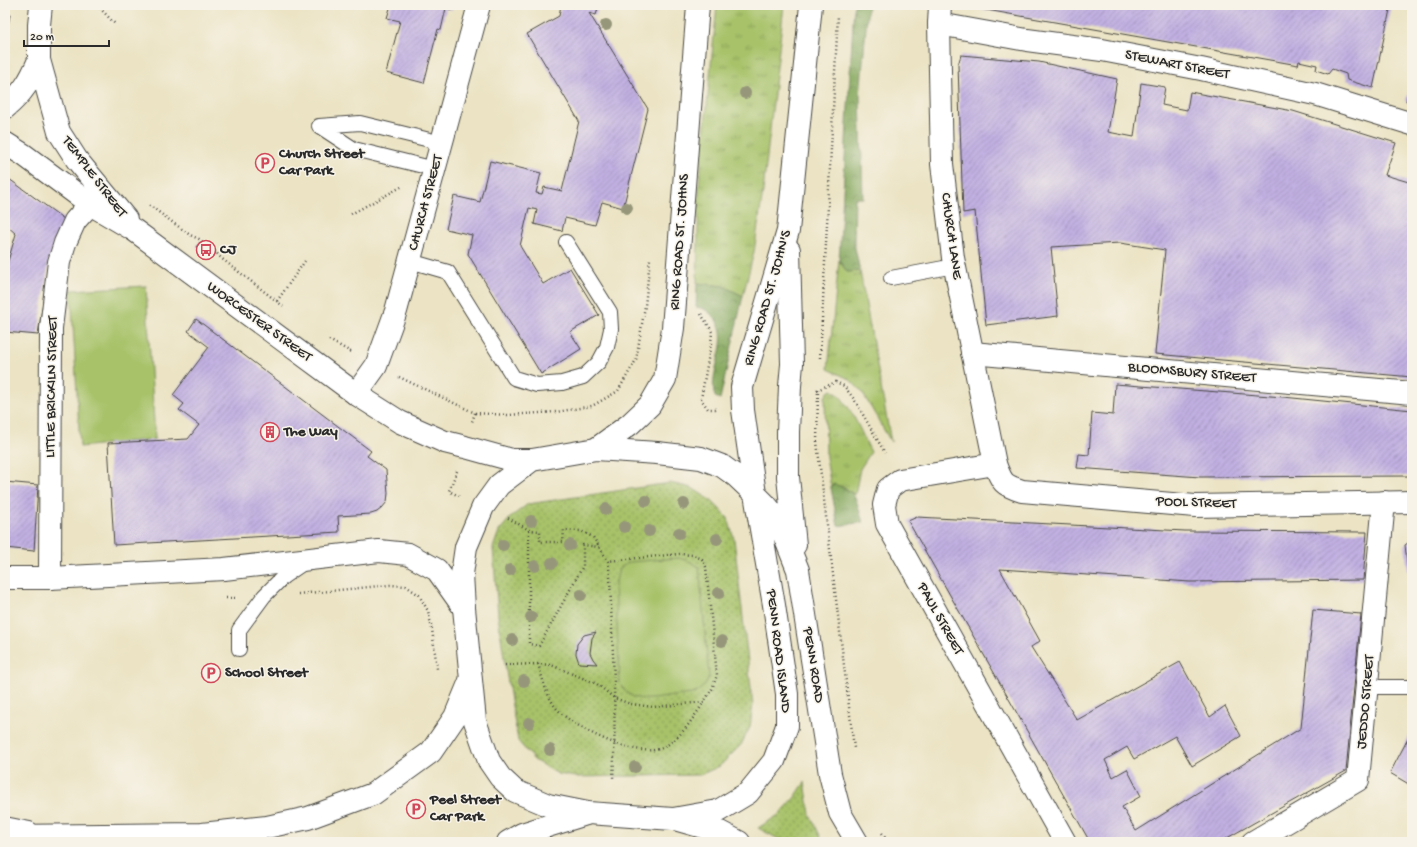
<svg xmlns="http://www.w3.org/2000/svg" width="1417" height="847" font-family="'Gochi Hand',sans-serif">
<style>
.grass{fill:url(#grass-tufts);stroke:#69764a}
.forest{fill:url(#forest-crowns);stroke:#586a44}
.park{fill:url(#park-dots);stroke:#69764a}
.pitch{fill:#a7c269;stroke:#69764a}
.building{fill:url(#building-hatch)}
.lines{fill:none;stroke-linecap:round;stroke-linejoin:round}
.lane-casing{stroke:#484742;stroke-width:16}
.street-casing{stroke:#484742;stroke-width:24}
.highway-casing{stroke:#484742;stroke-width:24}
.path{stroke:#484742;stroke-width:2.5;stroke-dasharray:1 3;stroke-linecap:butt}
.lane{stroke:#fff;stroke-width:14}
.street{stroke:#fff;stroke-width:22}
.highway{stroke:#fff;stroke-width:22}
.tree{fill:#96977a}
.labels{text-anchor:middle;dominant-baseline:central;stroke-width:3;stroke-linejoin:round;paint-order:stroke}
.street-label{font-size:15px;fill:#2b2b2b;stroke:#f7f3e8}
.poi-label{font-size:15px;font-weight:bold;fill:#2b2b2b;stroke:#f7f3e8;text-anchor:start}
</style>
<defs>
<pattern id="grass-tufts" width="24" height="20" patternUnits="userSpaceOnUse"><rect width="24" height="20" fill="#a7c269"/><path d="M3 7l-1-3M5 7V3M7 7l1-3M15 17l-1-3M17 17v-4M19 17l1-3" fill="none" stroke="#889e57"/></pattern>
<pattern id="forest-crowns" width="20" height="18" patternUnits="userSpaceOnUse"><rect width="20" height="18" fill="#85a85d"/><path d="M2 6a3 3 0 1 1 6 0M12 15a3 3 0 1 1 6 0" fill="none" stroke="#6d894d"/></pattern>
<pattern id="park-dots" width="8" height="8" patternUnits="userSpaceOnUse"><rect width="8" height="8" fill="#a7c269"/><path d="M2 2h.1M6 6h.1" fill="none" stroke="#889e57" stroke-width="1.8" stroke-linecap="round"/></pattern>
<pattern id="building-hatch" width="6" height="6" patternUnits="userSpaceOnUse"><rect width="6" height="6" fill="#c1b0e2"/><path d="M-1 1l2-2M0 6l6-6M5 7l2-2" fill="none" stroke="#9d8fb7"/></pattern>
</defs>
<rect width="100%" height="100%" fill="#f7f3e8"/>
<filter id="ink" filterUnits="userSpaceOnUse"><feTurbulence type="fractalNoise" baseFrequency=".025" numOctaves="2"/><feDisplacementMap in="SourceGraphic" scale="8" xChannelSelector="R" yChannelSelector="G"/><feConvolveMatrix kernelMatrix="1 2 1 2 8 2 1 2 1" color-interpolation-filters="sRGB"/></filter>
<filter id="wash" filterUnits="userSpaceOnUse"><feTurbulence type="fractalNoise" baseFrequency=".012" numOctaves="4" result="noise"/><feDisplacementMap in="SourceGraphic" scale="16" xChannelSelector="R" yChannelSelector="G"/><feGaussianBlur stdDeviation="0.9" result="paint"/><feColorMatrix in="noise" values="0 0 0 0 0 0 0 0 0 0 0 0 0 0 0 0 0 1.4 0 .05"/><feComposite in="paint" operator="in"/></filter>
<g filter="url(#wash)">
<rect width="100%" height="100%" fill="#ebe3c3"/>
<!-- grass -->
<g class="grass">
<polygon points="717,5 784,5 763,192 754,252 743,296 723,286 697,283 699,185"/>
<polygon points="839,260 847,272 860,271 891,442 862,392 849,379 828,369"/>
<path d="M832,390C849,399 862,435 871,452L860,469L855,495L844,487L833,485L831,488L826,457L825,397L828,392Z"/>
</g>
<!-- forest -->
<g class="forest">
<polygon points="854,5 868,5 860,96 863,198 855,198 854,243 860,271 847,272 839,260"/>
<path d="M697,283L723,286L743,296L720,399L715,397C707,372 732,343 716,320C710,312 705,308 696,307Z"/>
<path d="M833,484C859,491 855,500 863,522L838,526L831,488Z"/>
</g>
<!-- park -->
<g class="park">
<polygon points="670,483 692,488 712,501 728,518 734,539 753,705 750,727 741,745 720,766 700,775 575,777 558,774 534,760 518,741 505,665 498,616 493,548 499,531 512,516 528,504"/>
<polygon points="805,782 810,814 823,842 784,842 758,828 780,814 795,797"/>
</g>
<!-- pitch -->
<g class="pitch">
<polygon points="146,286 155,439 80,447 71,290"/>
<path d="M679,558L691,562L699,567L709,677C706,684 702,689 695,693C689,695 680,695 673,696C654,699 630,705 620,683L615,585L619,569L629,562Z"/>
</g>
<g id="blocks">
<!-- building -->
<g class="building">
<polygon points="391,5 453,5 452,10 446,8 441,30 438,29 424,83 386,73 400,21 387,18"/>
<polygon points="561,5 599,5 596,15 589,13 648,109 623,208 602,202 595,225 565,218 562,231 534,224 537,210 529,208 520,246 543,284 570,268 599,315 570,332 581,349 541,374 468,254 472,235 446,229 454,196 480,202 490,161 541,173 536,193 542,194 544,187 562,191 579,121 527,34 559,16"/>
<polygon points="964,5 1391,5 1373,88 1347,80 1346,74 1332,69 1328,74 1316,70 1317,65 1299,61 1298,65 964,6"/>
<polygon points="5,14 10,15 6,36 5,36"/>
<polygon points="961,55 1039,62 1117,79 1108,132 1134,137 1141,83 1165,87 1162,105 1187,110 1190,92 1293,111 1396,143 1385,175 1412,183 1412,377 1155,354 1165,250 1120,243 1051,247 1058,316 986,325 975,211 963,213 958,65"/>
<polygon points="1412,81 1412,103 1406,101"/>
<polygon points="5,176 64,219 49,261 38,335 5,332 5,271 16,234 5,224"/>
<polygon points="200,242 216,253 211,258 196,247"/>
<polygon points="196,319 371,451 367,456 386,470 388,493 387,502 382,508 377,512 371,514 338,516 339,532 114,545 108,443 188,439 199,425 179,410 184,404 173,395 209,347 188,331"/>
<polygon points="1115,384 1283,397 1412,410 1412,476 1200,477 1077,468 1079,454 1089,455 1092,413 1113,415"/>
<polygon points="5,482 38,485 34,551 5,548"/>
<polygon points="917,517 1185,531 1367,532 1363,580 1190,582 1000,569 1040,641 1031,647 1077,720 1180,662 1210,717 1225,706 1241,736 1192,766 1175,736 1134,759 1127,747 1105,760 1113,777 1127,769 1141,796 1122,807 1136,831 1301,728 1313,610 1361,614 1346,771 1220,842 1090,842 908,521"/>
<polygon points="1412,540 1412,571 1408,571 1405,545"/>
<polygon points="596,632 592,638 590,653 593,659 597,664 579,663 576,654 577,644 584,635"/>
<polygon points="1412,731 1412,786 1390,773"/>
</g>
</g>
</g>
<g filter="url(#ink)">
<use href="#blocks" fill-opacity="0" stroke="#484742" stroke-width="1"/>
<g class="lines">
<!-- lane casing -->
<g class="lane-casing">
<g id="lane">
<polyline points="435,169 354,149 319,126 360,123 442,143"/>
<polyline points="410,261 448,272 514,378 537,385 562,383 583,377 599,362 607,347 611,329 610,312 566,242"/>
<polyline points="891,278 954,266"/>
<polyline points="239,649 239,630 264,596 283,577 305,562"/>
<polyline points="1367,687 1412,687"/>
<polyline points="5,824 30,829"/>
</g>
</g>
<!-- street casing -->
<g class="street-casing">
<g id="street">
<polyline points="41,5 39,25 39,60 59,132 77,160 126,219"/>
<path d="M940,5L939,24L942,164L953,258L995,464C1002,483 1003,485 1022,491L1195,506L1412,502"/>
<polyline points="939,24 1027,40 1102,50 1201,69 1315,94 1412,124"/>
<path d="M5,108C23,93 30,81 39,60"/>
<polyline points="5,143 24,155 90,204 134,230 356,394 400,422 445,442 465,447 512,460 532,460"/>
<polyline points="972,353 1412,393"/>
<polyline points="356,394 376,366 396,311 479,5"/>
<polyline points="995,464 900,480 888,489 884,505 887,524 1065,842"/>
<polyline points="5,578 50,578 224,569 379,551 408,554 437,570 464,608"/>
<polyline points="50,578 51,328 59,262 65,243 75,221 90,204"/>
<polyline points="1253,842 1358,780 1384,502"/>
</g>
</g>
<!-- highway casing -->
<g class="highway-casing">
<g id="highway">
<polyline points="811,5 788,231 742,387 743,410 755,494 774,605 787,694 787,726 774,761 748,793 718,811 673,819 588,813 548,805 515,791 500,777 489,761 475,721 464,608 462,574 466,547 483,507 499,485 532,460 596,449 657,453 701,458 722,466 736,476 755,494 766,505 775,516 782,530 798,570 830,774 840,813 857,842"/>
<polyline points="789,250 792,364 790,386 788,432 788,477 795,545"/>
<polyline points="596,449 630,424 650,405 665,379 673,328 698,5"/>
<polyline points="678,820 720,832 739,842"/>
<polyline points="5,836 202,834 267,827 308,818 373,794 431,752 455,717 470,681"/>
<polyline points="508,842 522,834 586,814"/>
</g>
</g>
<!-- path -->
<g class="path">
<polyline points="97,5 115,24"/>
<polyline points="149,205 190,235 199,239 214,250 221,258 283,306"/>
<polyline points="351,214 403,186"/>
<polyline points="277,301 305,261"/>
<polyline points="701,314 710,328 712,332 711,343 701,399 708,409 717,409"/>
<polyline points="329,340 353,353"/>
<polyline points="820,358 838,15"/>
<polyline points="399,377 475,413 472,422"/>
<polyline points="818,389 817,442 854,748"/>
<polyline points="817,390 836,382 844,386 854,399 885,453"/>
<polyline points="475,413 509,415 556,412 592,406 618,391 636,360 645,306 650,259"/>
<polyline points="457,471 449,491 459,496"/>
<path d="M508,518L529,530L540,531V542H563L564,530L581,531L593,537L608,561L610,575C612,643 617,710 613,778"/>
<polyline points="529,530 529,644 539,646 583,566 583,545 599,547"/>
<polyline points="298,594 390,585 406,586 419,595 428,611 432,629 437,669"/>
<polyline points="225,595 225,598 235,598"/>
<path d="M538,664C543,679 546,696 557,709C574,728 639,761 664,747C682,737 693,718 704,702"/>
<polyline points="505,665 538,664 551,665 597,684 614,698 631,704 653,707 704,702 712,689 717,675 706,567 702,559 693,555 679,554 608,561"/>
<polyline points="882,833 889,842"/>
</g>
<!-- lane -->
<use href="#lane" class="lane"/>
<!-- street -->
<use href="#street" class="street"/>
<!-- highway -->
<use href="#highway" class="highway"/>
</g>
<!-- trees -->
<g class="tree">
<circle cx="606" cy="25" r="6"/>
<circle cx="745" cy="93" r="6"/>
<circle cx="627" cy="208" r="6"/>
<circle cx="646" cy="501" r="6"/>
<circle cx="684" cy="504" r="6"/>
<circle cx="606" cy="509" r="6"/>
<circle cx="531" cy="521" r="6"/>
<circle cx="624" cy="527" r="6"/>
<circle cx="649" cy="531" r="6"/>
<circle cx="679" cy="533" r="6"/>
<circle cx="717" cy="539" r="6"/>
<circle cx="503" cy="545" r="6"/>
<circle cx="570" cy="545" r="6"/>
<circle cx="552" cy="563" r="6"/>
<circle cx="535" cy="566" r="6"/>
<circle cx="510" cy="570" r="6"/>
<circle cx="719" cy="593" r="6"/>
<circle cx="581" cy="595" r="6"/>
<circle cx="531" cy="617" r="6"/>
<circle cx="512" cy="640" r="6"/>
<circle cx="722" cy="641" r="6"/>
<circle cx="524" cy="681" r="6"/>
<circle cx="529" cy="723" r="6"/>
<circle cx="550" cy="750" r="6"/>
<circle cx="635" cy="767" r="6"/>
</g>
</g>
<!-- icons -->
<defs>
<g id="parking-ring" transform="scale(1)"><circle r="9.5" fill="#f7f3e8" stroke="#d1495b" stroke-width="1.5"/><path d="M-3.5-5.5H1a3.5 3.5 0 0 1 0 7H-1V5.5H-3.5ZM-1-3.4V-.6H.8a1.4 1.4 0 0 0 0-2.8Z" fill="#d1495b"/></g>
<g id="bus-ring" transform="scale(1)"><circle r="9.5" fill="#f7f3e8" stroke="#d1495b" stroke-width="1.5"/><path d="M-5-6H5V4H4V6H2V4H-2V6H-4V4H-5ZM-3.5-4V0h7V-4ZM-3.5 1.2v1.5H-2V1.2ZM2 1.2v1.5H3.5V1.2Z" fill="#d1495b"/></g>
<g id="building-ring" transform="scale(1)"><circle r="9.5" fill="#f7f3e8" stroke="#d1495b" stroke-width="1.5"/><path d="M-4-6H4V6H1V3H-1V6H-4ZM-2.5-4.3h1.7v1.8h-1.7ZM.8-4.3h1.7v1.8H.8ZM-2.5-1h1.7V.8h-1.7ZM.8-1h1.7V.8H.8Z" fill="#d1495b"/></g>
</defs>
<g fill-rule="evenodd">
<use href="#parking-ring" x="265" y="163"/>
<use href="#bus-ring" x="206" y="250"/>
<use href="#building-ring" x="270" y="432"/>
<use href="#parking-ring" x="211" y="673"/>
<use href="#parking-ring" x="416" y="809"/>
</g>
<g class="labels">
<!-- street labels -->
<g class="street-label">
<text transform="translate(1177 65) rotate(11)">STEWART STREET</text>
<text transform="translate(94 177) rotate(53)">TEMPLE STREET</text>
<text transform="translate(426 203) rotate(-75)">CHURCH STREET</text>
<text transform="translate(951 236) rotate(82)">CHURCH LANE</text>
<text transform="translate(680 242) rotate(-86)">RING ROAD ST. JOHNS</text>
<text transform="translate(768 298) rotate(-74)">RING ROAD ST. JOHN'S</text>
<text transform="translate(259 322) rotate(36)">WORCESTER STREET</text>
<text transform="translate(1192 373) rotate(5)">BLOOMSBURY STREET</text>
<text transform="translate(52 387) rotate(-89)">LITTLE BRICKILN STREET</text>
<text transform="translate(1196 503) rotate(2)">POOL STREET</text>
<text transform="translate(940 619) rotate(61)">PAUL STREET</text>
<text transform="translate(778 651) rotate(83)">PENN ROAD ISLAND</text>
<text transform="translate(813 665) rotate(81)">PENN ROAD</text>
<text transform="translate(1366 702) rotate(-85)">JEDDO STREET</text>
</g>
<!-- poi labels -->
<g class="poi-label">
<text x="279" y="154">Church Street<tspan x="279" dy="17">Car Park</tspan></text>
<text x="220" y="250">CJ</text>
<text x="284" y="432">The Way</text>
<text x="225" y="673">School Street</text>
<text x="430" y="800">Peel Street<tspan x="430" dy="17">Car Park</tspan></text>
</g>
</g>
<!-- margin -->
<rect width="1417" height="847" fill="none" stroke="#f7f3e8" stroke-width="20"/>
<!-- scale -->
<path d="M24 40v6h85v-6" fill="none" stroke="#2b2b2b" stroke-width="2"/>
<text x="30" y="40" font-size="12" fill="#2b2b2b" stroke="#f7f3e8" stroke-width="3" paint-order="stroke">20 m</text>
</svg>
